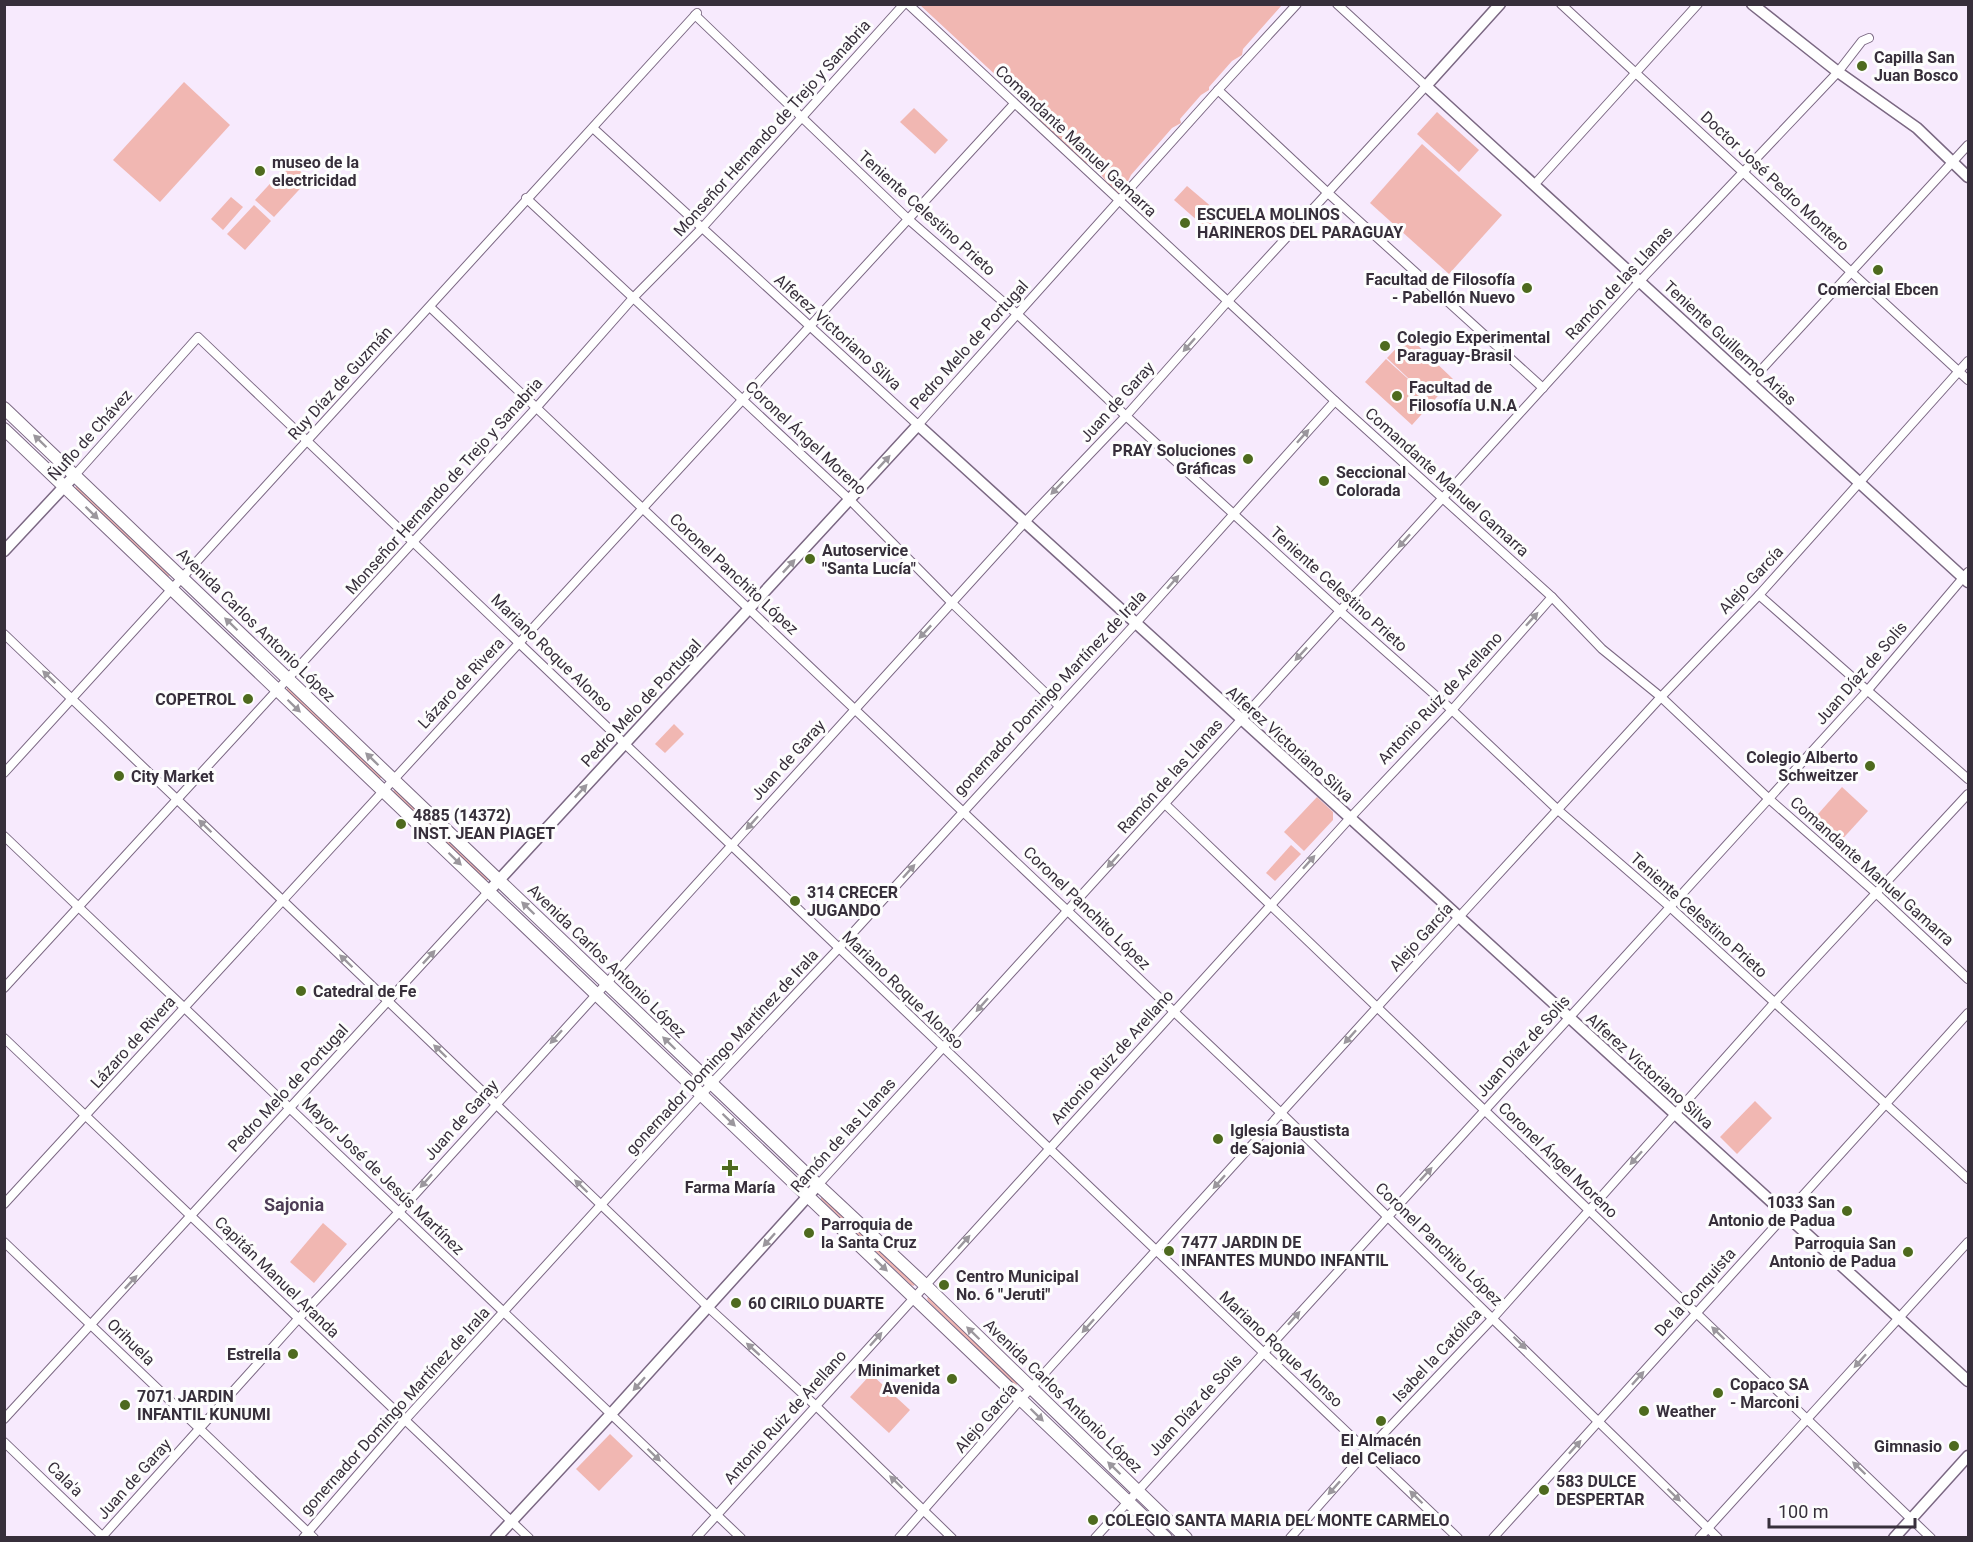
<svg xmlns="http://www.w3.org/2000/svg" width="1973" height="1542" font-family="Roboto,sans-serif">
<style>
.green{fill:#f1b7b2}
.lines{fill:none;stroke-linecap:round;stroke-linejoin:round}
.minor-casing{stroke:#7b6883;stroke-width:10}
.tertiary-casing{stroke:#7b6883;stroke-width:13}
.secondary-casing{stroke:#7b6883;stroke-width:14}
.minor{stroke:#fff;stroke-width:8}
.tertiary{stroke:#fff;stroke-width:10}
.secondary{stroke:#fff;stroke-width:12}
.oneway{fill:#9b979d}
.poi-dot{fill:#4e6a1e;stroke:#fdfdfd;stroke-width:2}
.labels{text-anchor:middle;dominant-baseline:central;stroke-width:6;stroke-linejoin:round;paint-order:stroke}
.poi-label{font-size:16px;font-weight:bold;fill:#372f3b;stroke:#fdfdfd;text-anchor:start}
.street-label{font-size:16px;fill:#372f3b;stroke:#fdfdfd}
.neighbourhood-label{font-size:18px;font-weight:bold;fill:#4d3c55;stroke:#fdfdfd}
</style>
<rect width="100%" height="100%" fill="#f7eafd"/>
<!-- green -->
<g class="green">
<path d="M920,5H1282L1243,49L1242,55L1232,61L1209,87V90L1201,95L1180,119L1181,123L1172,128L1131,175L1128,181L1130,186L1118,195C1107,184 1101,173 1090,162L1086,165L1038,122L1040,116Z"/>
<polygon points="184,82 230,125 160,202 113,160"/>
<polygon points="914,108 948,140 935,154 900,122"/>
<polygon points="1437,112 1479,150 1459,172 1417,134"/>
<polygon points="1422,144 1502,215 1449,274 1370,203"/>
<polygon points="290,162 309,179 274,217 255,200"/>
<polygon points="1187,186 1220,214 1207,229 1174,200"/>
<polygon points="231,197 243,207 223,230 211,219"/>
<polygon points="254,205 271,221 245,250 227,234"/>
<polygon points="1408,336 1453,379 1412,425 1365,382 1386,359 1426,395 1387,358"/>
<polygon points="76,486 78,486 170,576 167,577 75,489"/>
<polygon points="287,687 289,687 383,778 379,778 287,691"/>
<polygon points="674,724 684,734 665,753 655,744"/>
<polygon points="1842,787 1868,811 1837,845 1811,822"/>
<polygon points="395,788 488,877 488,880 485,880 393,792"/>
<polygon points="1317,797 1333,812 1333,820 1304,851 1284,832"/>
<polygon points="1291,845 1301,854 1275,881 1266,873"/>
<polygon points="1755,1101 1772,1118 1737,1154 1720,1137"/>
<polygon points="821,1196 915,1283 914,1286 911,1285 821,1199"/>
<polygon points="323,1223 347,1244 314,1283 290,1262"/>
<polygon points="929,1297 930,1298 1019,1384 1015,1385 928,1301 927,1298"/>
<polygon points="871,1374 910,1410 889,1433 850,1397"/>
<polygon points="610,1434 633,1456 599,1491 576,1469"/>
</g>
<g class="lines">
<!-- minor casing -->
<g class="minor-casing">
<g id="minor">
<polyline points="908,4 1334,400 1552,597 1602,649 1661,697 1768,798 1876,893 1968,979"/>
<polyline points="1561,4 1968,380"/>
<polyline points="695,15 908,219 1017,314 1126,416 1340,611 1452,710 1558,810 1670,907 1968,1179"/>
<polyline points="1218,90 1328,193 1543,388"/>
<polyline points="593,128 918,425 1218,90 1297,4"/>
<polyline points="1534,185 1698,4"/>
<polyline points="526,198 849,499 952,603 1059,706"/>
<polyline points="430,307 1281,1113 1718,1538"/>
<polyline points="1750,382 1968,145"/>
<polyline points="75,475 198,337 1458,1538"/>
<polyline points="1759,595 1968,779"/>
<polyline points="4,634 709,1308 816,1406 952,1538"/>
<polyline points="4,773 697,13"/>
<polyline points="1165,804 1931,1538"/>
<polyline points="4,836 741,1538"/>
<polyline points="4,988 536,408 633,298 702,228 904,4"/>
<polyline points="4,1038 529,1538"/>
<polyline points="818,1185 1640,281 1838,72 1862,41 1869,38"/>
<polyline points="4,1204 1014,104"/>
<polyline points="4,1242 314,1538"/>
<polyline points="4,1419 489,891"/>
<polyline points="4,1442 104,1538"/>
<polyline points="101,1538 299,1318 399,1212 1025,522 1126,416 1228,301 1426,86 1337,4"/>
<polyline points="303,1538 405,1420 712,1083 838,949 1136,623 1335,401"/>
<polyline points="696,1538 1350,818 1452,710 1552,597"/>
<polyline points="899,1538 1021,1399 1460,916 1661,697 1759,595 1968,361"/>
<polyline points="1095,1538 1867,691 1968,572"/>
<polyline points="1290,1538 1367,1451 1493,1318 1775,1002 1968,794"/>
<polyline points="1493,1538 1968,1013"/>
<polyline points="1699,1538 1968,1242"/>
</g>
</g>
<!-- tertiary casing -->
<g class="tertiary-casing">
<g id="tertiary">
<polyline points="1500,4 1426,86 1968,582"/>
<polyline points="1752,4 1838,72 1917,128 1968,177"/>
<polyline points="4,551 75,475"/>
<path d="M489,891L918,425C1268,743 1619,1062 1968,1381"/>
<polyline points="496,1538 611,1414 818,1185"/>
<polyline points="1894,1538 1968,1456"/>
</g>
</g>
<!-- secondary casing -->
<g class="secondary-casing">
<g id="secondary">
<polyline points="4,408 818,1185 925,1285 1186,1538"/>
<polyline points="4,429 1166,1538"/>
</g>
</g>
<!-- minor -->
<use href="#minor" class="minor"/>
<!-- tertiary -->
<use href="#tertiary" class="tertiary"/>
<!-- secondary -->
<use href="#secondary" class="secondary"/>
</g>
<!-- one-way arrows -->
<defs><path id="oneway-solid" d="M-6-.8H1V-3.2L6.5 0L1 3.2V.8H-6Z" transform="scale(1.5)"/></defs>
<g class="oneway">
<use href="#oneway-solid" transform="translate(1189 345) rotate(132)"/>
<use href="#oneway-solid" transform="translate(1303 436) rotate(-48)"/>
<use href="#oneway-solid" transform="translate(40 441) rotate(-136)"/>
<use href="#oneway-solid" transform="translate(884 462) rotate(-47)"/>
<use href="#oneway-solid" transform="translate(1057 488) rotate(134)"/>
<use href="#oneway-solid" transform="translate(92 513) rotate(44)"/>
<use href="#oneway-solid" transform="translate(1404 541) rotate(132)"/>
<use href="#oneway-solid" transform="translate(789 566) rotate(-47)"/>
<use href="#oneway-solid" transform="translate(1173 582) rotate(-49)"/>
<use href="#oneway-solid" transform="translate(1532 619) rotate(-48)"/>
<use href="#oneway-solid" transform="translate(231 624) rotate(-136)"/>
<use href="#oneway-solid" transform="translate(925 632) rotate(133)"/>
<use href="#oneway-solid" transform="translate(1301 654) rotate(133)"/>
<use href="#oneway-solid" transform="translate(49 677) rotate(-136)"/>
<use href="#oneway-solid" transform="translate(294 706) rotate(44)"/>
<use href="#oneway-solid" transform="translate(372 759) rotate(-136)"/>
<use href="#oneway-solid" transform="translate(581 791) rotate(-47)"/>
<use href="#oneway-solid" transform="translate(752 823) rotate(132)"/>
<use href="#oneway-solid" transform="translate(205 826) rotate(-136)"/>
<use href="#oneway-solid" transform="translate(455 859) rotate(44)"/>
<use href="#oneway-solid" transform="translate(1113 861) rotate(132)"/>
<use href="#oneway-solid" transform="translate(1309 862) rotate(-48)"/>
<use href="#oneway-solid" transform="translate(909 871) rotate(-48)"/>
<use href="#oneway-solid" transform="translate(528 908) rotate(-136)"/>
<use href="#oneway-solid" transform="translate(429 957) rotate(-47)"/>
<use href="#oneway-solid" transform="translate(346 961) rotate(-136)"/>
<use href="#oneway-solid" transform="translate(982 1005) rotate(132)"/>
<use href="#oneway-solid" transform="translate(556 1037) rotate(132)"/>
<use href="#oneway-solid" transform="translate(1350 1037) rotate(132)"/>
<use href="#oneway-solid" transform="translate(669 1043) rotate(-136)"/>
<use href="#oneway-solid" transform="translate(440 1051) rotate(-136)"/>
<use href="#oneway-solid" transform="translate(729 1120) rotate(44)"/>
<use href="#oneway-solid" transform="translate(1636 1158) rotate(132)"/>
<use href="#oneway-solid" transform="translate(1426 1174) rotate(-47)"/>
<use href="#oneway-solid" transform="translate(426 1181) rotate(132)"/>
<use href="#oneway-solid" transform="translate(1219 1182) rotate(132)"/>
<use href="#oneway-solid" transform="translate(581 1186) rotate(-136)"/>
<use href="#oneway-solid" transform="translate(769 1240) rotate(132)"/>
<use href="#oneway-solid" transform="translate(964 1242) rotate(-48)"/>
<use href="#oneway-solid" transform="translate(881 1265) rotate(44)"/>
<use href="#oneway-solid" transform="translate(131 1282) rotate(-47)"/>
<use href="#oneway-solid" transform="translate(1294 1318) rotate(-48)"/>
<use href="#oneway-solid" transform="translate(1088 1326) rotate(132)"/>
<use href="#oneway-solid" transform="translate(973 1333) rotate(-136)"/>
<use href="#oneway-solid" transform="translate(1718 1333) rotate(-136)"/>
<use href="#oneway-solid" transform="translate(876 1339) rotate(-48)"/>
<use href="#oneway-solid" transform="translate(1520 1343) rotate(44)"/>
<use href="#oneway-solid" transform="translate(753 1349) rotate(-138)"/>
<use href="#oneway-solid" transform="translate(1860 1361) rotate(132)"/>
<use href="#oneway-solid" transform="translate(1638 1378) rotate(-48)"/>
<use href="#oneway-solid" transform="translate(639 1384) rotate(132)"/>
<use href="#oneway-solid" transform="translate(1037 1415) rotate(44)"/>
<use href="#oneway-solid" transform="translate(1575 1447) rotate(-48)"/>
<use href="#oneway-solid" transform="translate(654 1455) rotate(44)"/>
<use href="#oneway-solid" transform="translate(1114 1468) rotate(-136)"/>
<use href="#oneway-solid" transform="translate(1859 1468) rotate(-136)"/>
<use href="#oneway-solid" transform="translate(896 1482) rotate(-136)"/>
<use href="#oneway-solid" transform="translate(1334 1488) rotate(132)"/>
<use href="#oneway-solid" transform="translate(1674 1495) rotate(44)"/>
<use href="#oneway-solid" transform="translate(1416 1497) rotate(-136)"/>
</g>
<!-- markers -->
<g class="poi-dot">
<circle cx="1862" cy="66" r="6"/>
<circle cx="260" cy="171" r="6"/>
<circle cx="1185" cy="223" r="6"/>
<circle cx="1878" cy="270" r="6"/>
<circle cx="1527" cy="288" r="6"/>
<circle cx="1385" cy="346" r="6"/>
<circle cx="1397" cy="396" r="6"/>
<circle cx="1248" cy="459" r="6"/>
<circle cx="1324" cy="481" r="6"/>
<circle cx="810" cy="559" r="6"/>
<circle cx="248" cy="699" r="6"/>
<circle cx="1870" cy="766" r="6"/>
<circle cx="119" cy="776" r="6"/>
<circle cx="401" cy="824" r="6"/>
<circle cx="795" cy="901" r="6"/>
<circle cx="301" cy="991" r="6"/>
<circle cx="1218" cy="1139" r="6"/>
<path d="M727 1159h6v6h6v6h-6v6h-6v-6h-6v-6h6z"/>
<circle cx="1847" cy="1211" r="6"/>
<circle cx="809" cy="1233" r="6"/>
<circle cx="1169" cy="1251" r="6"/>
<circle cx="1908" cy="1252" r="6"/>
<circle cx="944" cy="1285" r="6"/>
<circle cx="736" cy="1303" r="6"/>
<circle cx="293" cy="1354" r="6"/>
<circle cx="952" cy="1379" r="6"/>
<circle cx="1718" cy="1393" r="6"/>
<circle cx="125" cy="1405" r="6"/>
<circle cx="1644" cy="1411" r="6"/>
<circle cx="1381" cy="1421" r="6"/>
<circle cx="1954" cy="1446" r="6"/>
<circle cx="1544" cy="1490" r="6"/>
<circle cx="1093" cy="1520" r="6"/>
</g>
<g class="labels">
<!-- poi labels -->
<g class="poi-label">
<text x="1874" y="57">Capilla San<tspan x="1874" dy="18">Juan Bosco</tspan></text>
<text x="272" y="162">museo de la<tspan x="272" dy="18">electricidad</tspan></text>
<text x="1197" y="214">ESCUELA MOLINOS<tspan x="1197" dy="18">HARINEROS DEL PARAGUAY</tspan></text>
<text x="1515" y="279" text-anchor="end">Facultad de Filosofía<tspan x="1515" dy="18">- Pabellón Nuevo</tspan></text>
<text x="1878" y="289" text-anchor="middle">Comercial Ebcen</text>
<text x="1397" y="337">Colegio Experimental<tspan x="1397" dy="18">Paraguay-Brasil</tspan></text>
<text x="1409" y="387">Facultad de<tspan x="1409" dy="18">Filosofía U.N.A</tspan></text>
<text x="1236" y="450" text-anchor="end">PRAY Soluciones<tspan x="1236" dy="18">Gráficas</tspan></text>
<text x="1336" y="472">Seccional<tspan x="1336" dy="18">Colorada</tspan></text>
<text x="822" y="550">Autoservice<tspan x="822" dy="18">"Santa Lucía"</tspan></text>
<text x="236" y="699" text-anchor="end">COPETROL</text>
<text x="1858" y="757" text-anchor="end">Colegio Alberto<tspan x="1858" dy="18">Schweitzer</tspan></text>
<text x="131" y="776">City Market</text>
<text x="413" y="815">4885 (14372)<tspan x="413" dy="18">INST. JEAN PIAGET</tspan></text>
<text x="807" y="892">314 CRECER<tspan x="807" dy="18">JUGANDO</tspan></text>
<text x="313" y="991">Catedral de Fe</text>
<text x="1230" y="1130">Iglesia Baustista<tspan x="1230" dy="18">de Sajonia</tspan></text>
<text x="730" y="1187" text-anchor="middle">Farma María</text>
<text x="1835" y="1202" text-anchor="end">1033 San<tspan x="1835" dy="18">Antonio de Padua</tspan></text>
<text x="821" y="1224">Parroquia de<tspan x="821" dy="18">la Santa Cruz</tspan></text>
<text x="1181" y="1242">7477 JARDIN DE<tspan x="1181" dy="18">INFANTES MUNDO INFANTIL</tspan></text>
<text x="1896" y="1243" text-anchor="end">Parroquia San<tspan x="1896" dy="18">Antonio de Padua</tspan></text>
<text x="956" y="1276">Centro Municipal<tspan x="956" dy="18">No. 6 "Jeruti"</tspan></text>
<text x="748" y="1303">60 CIRILO DUARTE</text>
<text x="281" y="1354" text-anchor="end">Estrella</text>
<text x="940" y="1370" text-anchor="end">Minimarket<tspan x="940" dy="18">Avenida</tspan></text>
<text x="1730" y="1384">Copaco SA<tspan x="1730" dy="18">- Marconi</tspan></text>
<text x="137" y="1396">7071 JARDIN<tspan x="137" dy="18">INFANTIL KUNUMI</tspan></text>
<text x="1656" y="1411">Weather</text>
<text x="1381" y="1440" text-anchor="middle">El Almacén<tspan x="1381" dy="18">del Celiaco</tspan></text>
<text x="1942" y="1446" text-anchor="end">Gimnasio</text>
<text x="1556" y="1481">583 DULCE<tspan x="1556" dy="18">DESPERTAR</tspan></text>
<text x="1105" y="1520">COLEGIO SANTA MARIA DEL MONTE CARMELO</text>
</g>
<!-- street labels -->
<g class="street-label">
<text transform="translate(772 128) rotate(-48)">Monseñor Hernando de Trejo y Sanabria</text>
<text transform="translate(1076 141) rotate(43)">Comandante Manuel Gamarra</text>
<text transform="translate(1775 181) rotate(43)">Doctor José Pedro Montero</text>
<text transform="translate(927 213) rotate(42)">Teniente Celestino Prieto</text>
<text transform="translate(1619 283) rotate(-47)">Ramón de las Llanas</text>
<text transform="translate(838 332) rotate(42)">Alferez Victoriano Silva</text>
<text transform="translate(1730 343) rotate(43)">Teniente Guillermo Arias</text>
<text transform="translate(969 345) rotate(-48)">Pedro Melo de Portugal</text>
<text transform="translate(340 383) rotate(-48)">Ruy Díaz de Guzmán</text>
<text transform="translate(1117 402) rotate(-48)">Juan de Garay</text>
<text transform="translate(90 435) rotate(-48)">Ñuflo de Chávez</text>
<text transform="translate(806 438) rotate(43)">Coronel Ángel Moreno</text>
<text transform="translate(1447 482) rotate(42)">Comandante Manuel Gamarra</text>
<text transform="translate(444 486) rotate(-48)">Monseñor Hernando de Trejo y Sanabria</text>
<text transform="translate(734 574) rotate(43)">Coronel Panchito López</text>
<text transform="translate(1751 580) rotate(-47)">Alejo García</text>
<text transform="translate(1339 589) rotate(42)">Teniente Celestino Prieto</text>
<text transform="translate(256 625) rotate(44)">Avenida Carlos Antonio López</text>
<text transform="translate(552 653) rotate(44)">Mariano Roque Alonso</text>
<text transform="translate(1861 673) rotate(-49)">Juan Díaz de Solis</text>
<text transform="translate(461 683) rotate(-47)">Lázaro de Rivera</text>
<text transform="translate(1050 693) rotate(-47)">gonernador Domingo Martínez de Irala</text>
<text transform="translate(1440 698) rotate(-47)">Antonio Ruiz de Arellano</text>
<text transform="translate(641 703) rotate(-47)">Pedro Melo de Portugal</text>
<text transform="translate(1290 744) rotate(42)">Alferez Victoriano Silva</text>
<text transform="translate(788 760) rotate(-48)">Juan de Garay</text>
<text transform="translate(1170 776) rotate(-48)">Ramón de las Llanas</text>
<text transform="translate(1872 871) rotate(42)">Comandante Manuel Gamarra</text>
<text transform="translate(1087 908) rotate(44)">Coronel Panchito López</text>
<text transform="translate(1699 915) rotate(42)">Teniente Celestino Prieto</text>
<text transform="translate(1421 937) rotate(-48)">Alejo García</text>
<text transform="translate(607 961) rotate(44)">Avenida Carlos Antonio López</text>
<text transform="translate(903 990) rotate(44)">Mariano Roque Alonso</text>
<text transform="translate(133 1042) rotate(-48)">Lázaro de Rivera</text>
<text transform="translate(1523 1046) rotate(-48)">Juan Díaz de Solis</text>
<text transform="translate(722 1052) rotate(-47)">gonernador Domingo Martínez de Irala</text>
<text transform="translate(1112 1057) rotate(-48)">Antonio Ruiz de Arellano</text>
<text transform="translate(1650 1071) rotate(42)">Alferez Victoriano Silva</text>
<text transform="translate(288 1088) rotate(-47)">Pedro Melo de Portugal</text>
<text transform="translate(461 1120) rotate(-48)">Juan de Garay</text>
<text transform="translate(843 1135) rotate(-48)">Ramón de las Llanas</text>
<text transform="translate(1558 1160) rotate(44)">Coronel Ángel Moreno</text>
<text transform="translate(383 1176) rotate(44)">Mayor José de Jesús Martínez</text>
<text transform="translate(1439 1244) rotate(44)">Coronel Panchito López</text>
<text transform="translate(277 1277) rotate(44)">Capitán Manuel Aranda</text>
<text transform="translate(1695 1292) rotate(-48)">De la Conquista</text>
<text transform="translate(131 1342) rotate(44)">Orihuela</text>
<text transform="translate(1281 1349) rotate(43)">Mariano Roque Alonso</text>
<text transform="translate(1437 1355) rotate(-47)">Isabel la Católica</text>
<text transform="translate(1063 1396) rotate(44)">Avenida Carlos Antonio López</text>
<text transform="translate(1195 1405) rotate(-48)">Juan Díaz de Solis</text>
<text transform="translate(395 1411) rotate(-48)">gonernador Domingo Martínez de Irala</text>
<text transform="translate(785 1417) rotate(-48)">Antonio Ruiz de Arellano</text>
<text transform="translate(986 1418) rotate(-49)">Alejo García</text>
<text transform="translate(65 1479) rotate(44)">Cala'a</text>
<text transform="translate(134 1479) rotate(-48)">Juan de Garay</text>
</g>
<!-- neighbourhood labels -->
<g class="neighbourhood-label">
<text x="294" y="1204">Sajonia</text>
</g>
</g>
<!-- border -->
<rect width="1973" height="1542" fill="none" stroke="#372f3b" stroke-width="12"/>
<!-- scale -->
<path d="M1769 1518v9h146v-9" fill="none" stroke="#372f3b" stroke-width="3"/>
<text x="1778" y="1518" font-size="18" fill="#372f3b" stroke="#fdfdfd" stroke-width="4.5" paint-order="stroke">100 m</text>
</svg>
